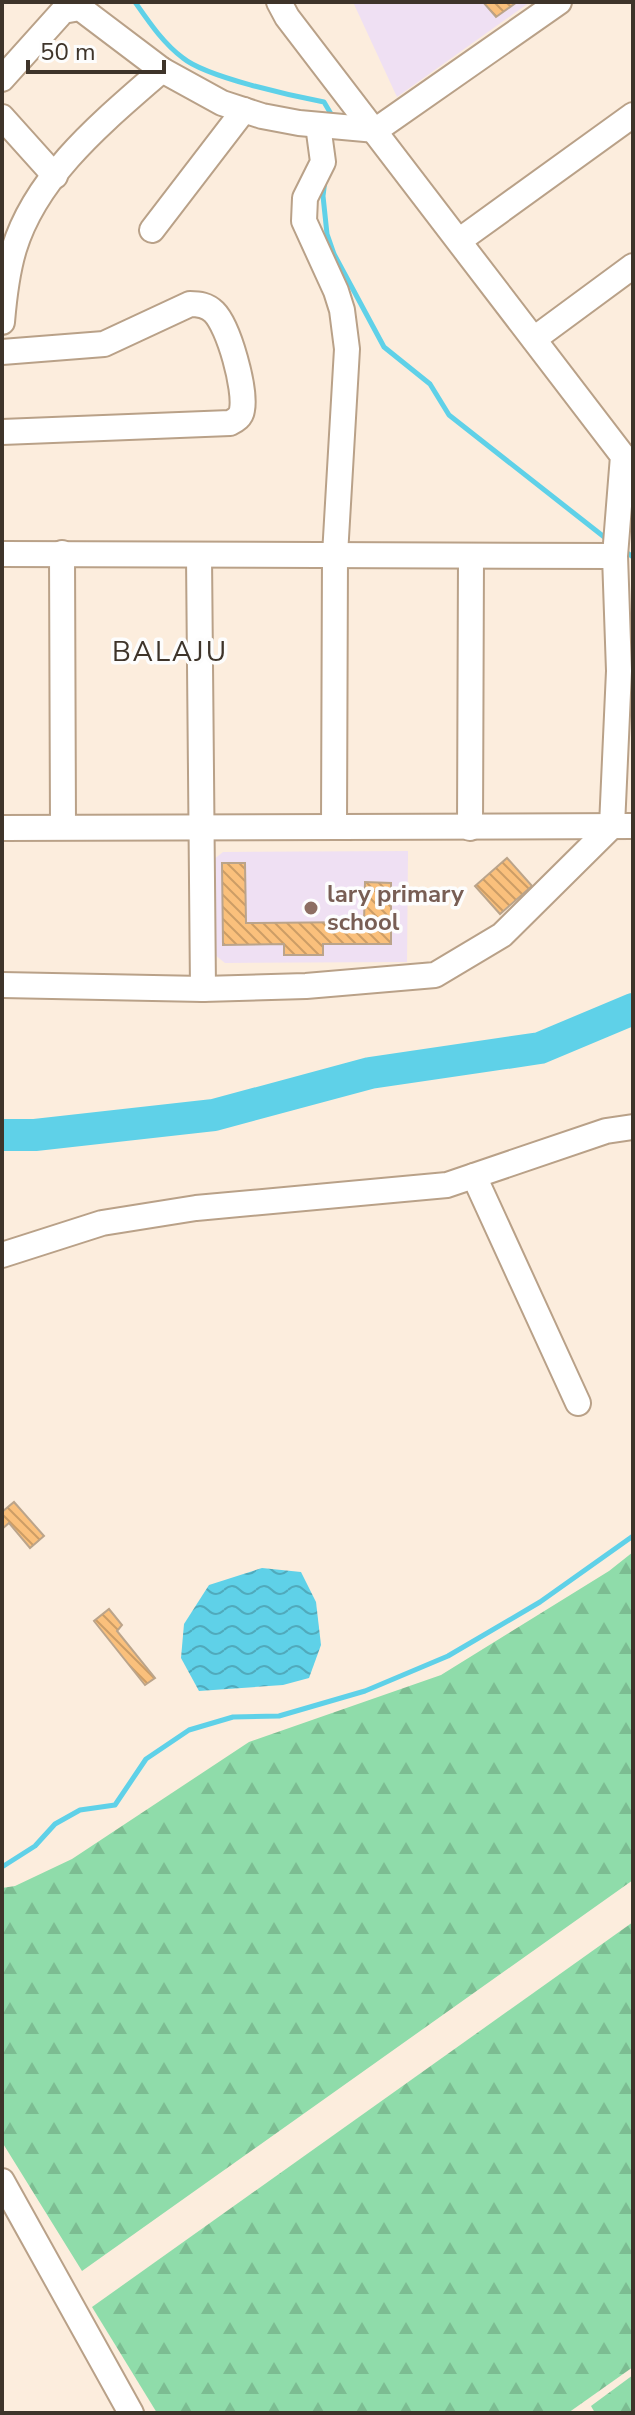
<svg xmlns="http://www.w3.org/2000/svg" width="635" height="2415" font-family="'Nunito Sans',sans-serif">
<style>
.education{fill:#efe0f3}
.forest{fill:url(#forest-firs)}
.water{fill:url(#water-waves)}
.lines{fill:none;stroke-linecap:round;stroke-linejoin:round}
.stream{stroke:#5fd1e8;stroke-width:5}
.river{stroke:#5fd1e8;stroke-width:32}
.building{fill:url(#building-back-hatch);stroke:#bba48a;stroke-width:2}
.minor-casing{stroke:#b9a188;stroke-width:28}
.minor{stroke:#fff;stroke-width:24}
.education-dot{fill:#8d6e63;stroke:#fdfdfd;stroke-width:3}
.labels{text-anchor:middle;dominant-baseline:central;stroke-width:7;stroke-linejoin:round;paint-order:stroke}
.education-label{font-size:24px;font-weight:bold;fill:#785e54;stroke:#fdfdfd;text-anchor:start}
.quarter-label{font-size:28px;letter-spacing:2px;fill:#3e342a;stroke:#fdfdfd}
</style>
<defs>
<pattern id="forest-firs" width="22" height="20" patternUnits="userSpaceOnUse" patternTransform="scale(2)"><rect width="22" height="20" fill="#8fdcaa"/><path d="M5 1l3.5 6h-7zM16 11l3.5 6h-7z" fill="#7cbd92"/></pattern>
<pattern id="water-waves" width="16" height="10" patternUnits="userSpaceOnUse" patternTransform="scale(2)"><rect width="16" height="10" fill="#5fd1e8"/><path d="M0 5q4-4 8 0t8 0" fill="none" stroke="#50aabc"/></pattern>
<pattern id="building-back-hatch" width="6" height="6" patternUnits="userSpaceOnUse" patternTransform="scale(2)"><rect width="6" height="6" fill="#fac07c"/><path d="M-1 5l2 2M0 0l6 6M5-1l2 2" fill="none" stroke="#cc9d66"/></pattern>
</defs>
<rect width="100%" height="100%" fill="#fceddd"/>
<!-- education -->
<g class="education">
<polygon points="353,2 530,2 397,97"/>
<polygon points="408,851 407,962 225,963 215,955 213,860 223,852"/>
</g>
<!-- forest -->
<g class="forest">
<polygon points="633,1552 633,1880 82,2271 2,2142 2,1888 15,1886 72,1859 249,1742 441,1675 609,1571"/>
<polygon points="633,1922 633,2367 568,2413 157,2413 92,2307"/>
<polygon points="633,2375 633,2413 595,2413 591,2406"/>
</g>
<!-- water -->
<polygon class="water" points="262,1568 301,1572 316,1602 321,1645 309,1678 283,1685 199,1691 181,1658 184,1624 209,1585"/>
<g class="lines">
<!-- stream -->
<g class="stream">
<path d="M135,2C149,22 163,43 183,58C206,77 292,96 324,102L334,119"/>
<polyline points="325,180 323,196 327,234 334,254 384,347 430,384 449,415 608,540"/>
<polyline points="623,550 633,557"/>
<polyline points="2,1867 35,1846 55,1824 80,1810 115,1805 146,1759 189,1730 233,1717 279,1716 365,1691 448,1656 540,1602 633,1536"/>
</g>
<!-- river -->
<polyline class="river" points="2,1135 35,1135 214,1115 370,1073 540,1048 633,1009"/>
</g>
<!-- building -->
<g class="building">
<polygon points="483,2 517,2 496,17"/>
<polygon points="507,858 532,886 500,914 475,886"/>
<polygon points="222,863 245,863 246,923 364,922 365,882 391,883 391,944 323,944 323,955 284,955 284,944 223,945"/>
<polygon points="14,1502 44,1536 30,1548 9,1523 2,1529 2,1512"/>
<polygon points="109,1609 122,1625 117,1631 155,1678 145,1685 94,1621"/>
</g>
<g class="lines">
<!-- minor casing -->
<g class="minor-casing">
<g id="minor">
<polyline points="2,79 63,11 80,8 162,70 222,103 262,116 299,123 376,130 559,2"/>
<polyline points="2,117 55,176"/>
<polyline points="318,125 323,162 305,198 304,221 336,291 342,310 347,349 335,555 334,827"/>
<polyline points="152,230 244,110"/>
<polyline points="460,240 633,115"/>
<path d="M2,322C4,298 7,272 14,249C37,174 105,120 162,70"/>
<polyline points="534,339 633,266"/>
<path d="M2,352L104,344L190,304C199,304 207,305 214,312C229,327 246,389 242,410C241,417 236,420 230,423L2,432"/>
<polyline points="62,553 63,827"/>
<polyline points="2,554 615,556"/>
<polyline points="199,556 203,989"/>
<polyline points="2,828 633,826"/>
<polyline points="470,828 471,556"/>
<polyline points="2,985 203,989 306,986 435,975 502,935 612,826 619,671 615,556 623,456 287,17 279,2"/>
<polyline points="474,1176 578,1403"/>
<polyline points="2,1255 102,1223 196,1208 447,1185 606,1131 633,1127"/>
<polyline points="2,2181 131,2413"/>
</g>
</g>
<!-- minor -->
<use href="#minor" class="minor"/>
</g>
<!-- markers -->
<circle class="education-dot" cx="311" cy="908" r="8"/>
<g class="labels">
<!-- education labels -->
<g class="education-label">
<text x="327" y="894">lary primary<tspan x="327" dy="28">school</tspan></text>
</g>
<!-- quarter labels -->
<g class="quarter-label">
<text x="170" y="652">BALAJU</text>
</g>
</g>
<!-- border -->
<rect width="635" height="2415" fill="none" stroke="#3e342a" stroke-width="8"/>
<!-- scale -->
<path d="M28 60v12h136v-12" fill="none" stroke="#3e342a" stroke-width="4"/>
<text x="40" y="60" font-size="24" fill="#3e342a" stroke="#fdfdfd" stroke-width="6" paint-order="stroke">50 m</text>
</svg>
